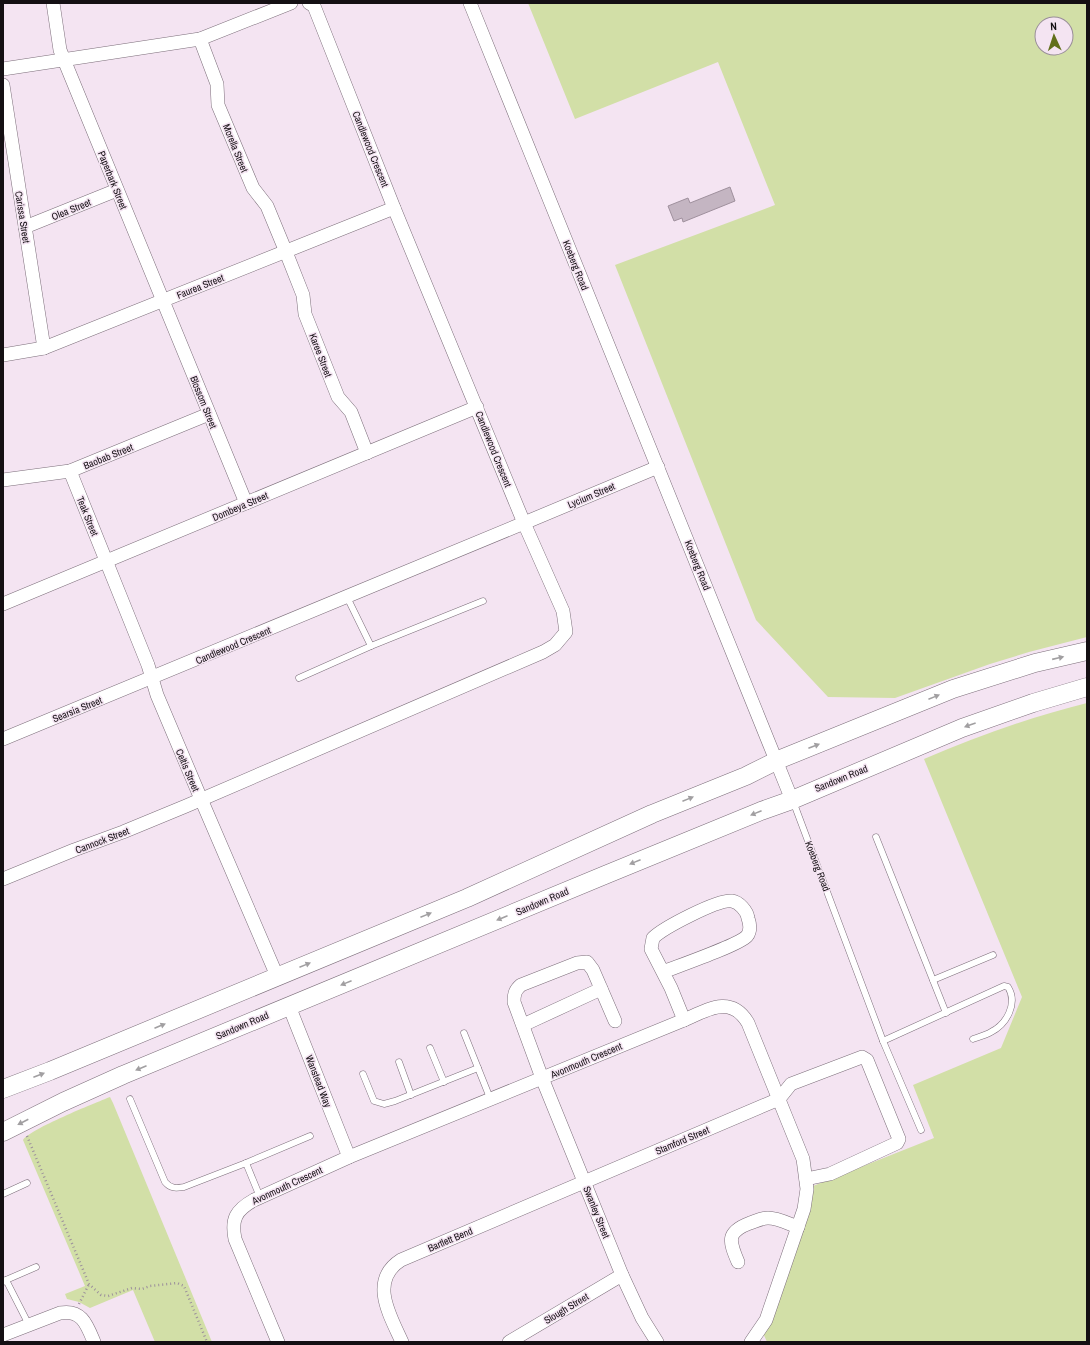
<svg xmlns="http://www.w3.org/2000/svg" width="1090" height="1345" font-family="'Archivo Narrow',sans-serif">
<rect width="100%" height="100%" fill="#f4e4f2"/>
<g fill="#d2dfa7" fill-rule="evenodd">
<path d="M528,3H1087V637L1029,652L990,664L895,698L828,697L756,620L615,265L775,205L718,62L575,119ZM1042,24H1066V48H1042Z"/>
<path d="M1087,703V1342H767L763,1333L771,1321L777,1308L809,1213L813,1186L934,1138L913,1085L1001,1048L1022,997L924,759C977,736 1031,717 1087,703Z"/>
<path d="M110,1097L113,1103L212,1342H155L133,1290L90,1308L79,1302L67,1299L65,1294L85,1286L23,1140C30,1129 95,1103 110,1097Z"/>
</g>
<polygon fill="#c4b5c2" stroke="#9f909d" points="730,187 735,201 683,222 682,218 674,221 668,206 688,198 690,203"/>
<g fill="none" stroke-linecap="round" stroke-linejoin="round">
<g stroke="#7c6e7a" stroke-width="7">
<g id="lane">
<polyline points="347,597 371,646 483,601"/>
<polyline points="299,678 371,646"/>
<polyline points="793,801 883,1041 921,1130"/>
<polyline points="876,837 946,1013"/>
<polyline points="933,980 993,955"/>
<path d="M883,1041L1004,986L1008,987C1018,1003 1007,1024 991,1032C986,1035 979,1037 973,1039"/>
<polyline points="430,1048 444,1082"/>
<polyline points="399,1062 411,1095"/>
<polyline points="478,1068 490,1098"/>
<polyline points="363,1074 374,1101 384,1104 395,1101 478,1068 464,1033"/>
<path d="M130,1099L165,1182C171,1189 176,1188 184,1187L246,1163L260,1197"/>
<polyline points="246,1163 310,1136"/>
<polyline points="3,1194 27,1183"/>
<polyline points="6,1280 36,1267"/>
<polyline points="3,1282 6,1280 29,1325"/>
</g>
</g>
<g stroke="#7c6e7a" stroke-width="14">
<g id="street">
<polyline points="53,3 60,50 246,503"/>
<polyline points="470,3 792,800"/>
<polyline points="200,39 217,84 218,105 253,188 267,206 286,252 303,295 305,314 338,397 351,412 367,453"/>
<polyline points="3,69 200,39 291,3"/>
<polyline points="3,85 44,348"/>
<polyline points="25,227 117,190"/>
<polyline points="3,355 44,348 394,208"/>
<polyline points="70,471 148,665 157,695 201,799 277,976"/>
<polyline points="3,480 70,471 209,414"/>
<polyline points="3,604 477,407"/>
<polyline points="3,739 524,523 394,208 314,6 309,3"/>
<polyline points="3,879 74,850 123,832 186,806 543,652 555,645 566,632 563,611 524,523 658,467"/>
<path d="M663,972C678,966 739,945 747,936C751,931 750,924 748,918C747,911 739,902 732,901C718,899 663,928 653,938L651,949L671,988L684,1020"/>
<polyline points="289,1006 349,1157"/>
<path d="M615,1021L593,970L587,962L577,963L521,985C515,990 514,994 514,1002L542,1078L622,1275L642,1318L657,1342"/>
<polyline points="523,1025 601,989"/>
<path d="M738,1262C729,1241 726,1232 750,1223C756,1221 762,1218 768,1218C778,1218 789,1224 798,1227"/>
<path d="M3,1335L60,1313C82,1309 87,1325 94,1342"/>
<path d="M278,1342L235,1239C231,1219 236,1210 254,1200L349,1157L684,1020C707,1010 731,994 748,1023L803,1159L807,1189L804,1209L766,1320L751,1342"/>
<path d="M402,1342C391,1317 368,1281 401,1260L779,1099L791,1084L862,1057L867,1060L899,1139L897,1143L830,1174L806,1179"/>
<polyline points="509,1342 622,1275"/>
</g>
</g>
<g stroke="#7c6e7a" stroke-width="19">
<g id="secondary">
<polyline points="3,1089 50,1071 467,898 652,814 746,776 778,760 953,689 1035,663 1087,651"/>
<polyline points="3,1132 63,1102 123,1075 605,875 761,811 792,800 962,728 1033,703 1087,687"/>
</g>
</g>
<g stroke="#9c909b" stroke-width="2.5" stroke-dasharray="1 3" stroke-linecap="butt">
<polyline points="27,1136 89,1284 101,1295 108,1296 132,1288 142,1289 150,1286 177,1283 184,1286 207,1342"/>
<polyline points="79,1304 89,1284"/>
</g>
<use href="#lane" stroke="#fff" stroke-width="6"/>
<use href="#street" stroke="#fff" stroke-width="13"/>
<use href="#secondary" stroke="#fff" stroke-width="18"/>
</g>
<defs><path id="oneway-solid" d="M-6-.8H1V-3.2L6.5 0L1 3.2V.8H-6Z"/></defs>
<g fill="#a19fa1">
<use href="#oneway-solid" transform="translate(1058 658) rotate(-13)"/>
<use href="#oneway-solid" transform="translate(934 697) rotate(-22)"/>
<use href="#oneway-solid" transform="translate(970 725) rotate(160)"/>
<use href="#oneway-solid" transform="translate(814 746) rotate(-21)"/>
<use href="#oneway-solid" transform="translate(688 799) rotate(-22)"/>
<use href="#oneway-solid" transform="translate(756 813) rotate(158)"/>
<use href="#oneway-solid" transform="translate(635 862) rotate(158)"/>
<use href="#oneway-solid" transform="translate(426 915) rotate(-22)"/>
<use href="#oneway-solid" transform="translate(502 918) rotate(157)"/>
<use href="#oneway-solid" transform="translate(305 965) rotate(-22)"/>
<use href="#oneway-solid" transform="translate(346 983) rotate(158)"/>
<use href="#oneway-solid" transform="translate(160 1026) rotate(-23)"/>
<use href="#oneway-solid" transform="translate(141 1068) rotate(157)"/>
<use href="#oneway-solid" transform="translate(39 1075) rotate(-21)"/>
<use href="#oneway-solid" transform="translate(23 1122) rotate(153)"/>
</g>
<g text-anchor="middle" stroke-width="3" stroke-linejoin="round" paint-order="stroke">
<g font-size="10" fill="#140f13" stroke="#f4e4f2">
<text transform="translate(236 148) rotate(68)" y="4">Morella Street</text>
<text transform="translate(371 149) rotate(68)" y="4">Candlewood Crescent</text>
<text transform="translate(113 180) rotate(68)" y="4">Paperbark Street</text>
<text transform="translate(71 209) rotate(-22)" y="4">Olea Street</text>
<text transform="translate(23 217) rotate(81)" y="4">Carissa Street</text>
<text transform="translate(576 265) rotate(68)" y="4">Koeberg Road</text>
<text transform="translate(200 286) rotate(-22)" y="4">Faurea Street</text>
<text transform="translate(321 355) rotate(69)" y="4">Karee Street</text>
<text transform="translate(204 402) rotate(68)" y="4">Blossom Street</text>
<text transform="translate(494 449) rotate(68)" y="4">Candlewood Crescent</text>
<text transform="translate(108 456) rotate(-22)" y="4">Baobab Street</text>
<text transform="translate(591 495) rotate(-23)" y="4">Lycium Street</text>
<text transform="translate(240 506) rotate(-23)" y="4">Dombeya Street</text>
<text transform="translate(88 516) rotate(68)" y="4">Teak Street</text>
<text transform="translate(698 565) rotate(68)" y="4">Koeberg Road</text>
<text transform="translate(233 645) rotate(-23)" y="4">Candlewood Crescent</text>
<text transform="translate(77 709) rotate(-22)" y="4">Searsia Street</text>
<text transform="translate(188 770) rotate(67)" y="4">Celtis Street</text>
<text transform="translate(841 778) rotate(-22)" y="4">Sandown Road</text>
<text transform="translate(102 840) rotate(-21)" y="4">Cannock Street</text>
<text transform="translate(818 866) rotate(69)" y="4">Koeberg Road</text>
<text transform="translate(542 901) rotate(-23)" y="4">Sandown Road</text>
<text transform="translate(242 1025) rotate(-23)" y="4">Sandown Road</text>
<text transform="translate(586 1060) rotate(-23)" y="4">Avonmouth Crescent</text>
<text transform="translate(319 1081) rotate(69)" y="4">Wanstead Way</text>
<text transform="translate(682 1140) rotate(-23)" y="4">Stamford Street</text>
<text transform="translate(287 1185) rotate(-25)" y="4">Avonmouth Crescent</text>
<text transform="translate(597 1212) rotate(68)" y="4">Swanley Street</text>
<text transform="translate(450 1239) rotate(-23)" y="4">Bartlett Bend</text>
<text transform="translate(566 1308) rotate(-31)" y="4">Slough Street</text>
</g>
</g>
<rect width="1090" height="1345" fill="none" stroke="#140f13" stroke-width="8"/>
<g transform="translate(1054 36) rotate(357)"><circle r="19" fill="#f4e4f2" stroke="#9a8f99"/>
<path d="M0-3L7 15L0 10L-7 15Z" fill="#616f1a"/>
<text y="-6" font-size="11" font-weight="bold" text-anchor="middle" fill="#140f13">N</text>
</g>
</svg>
